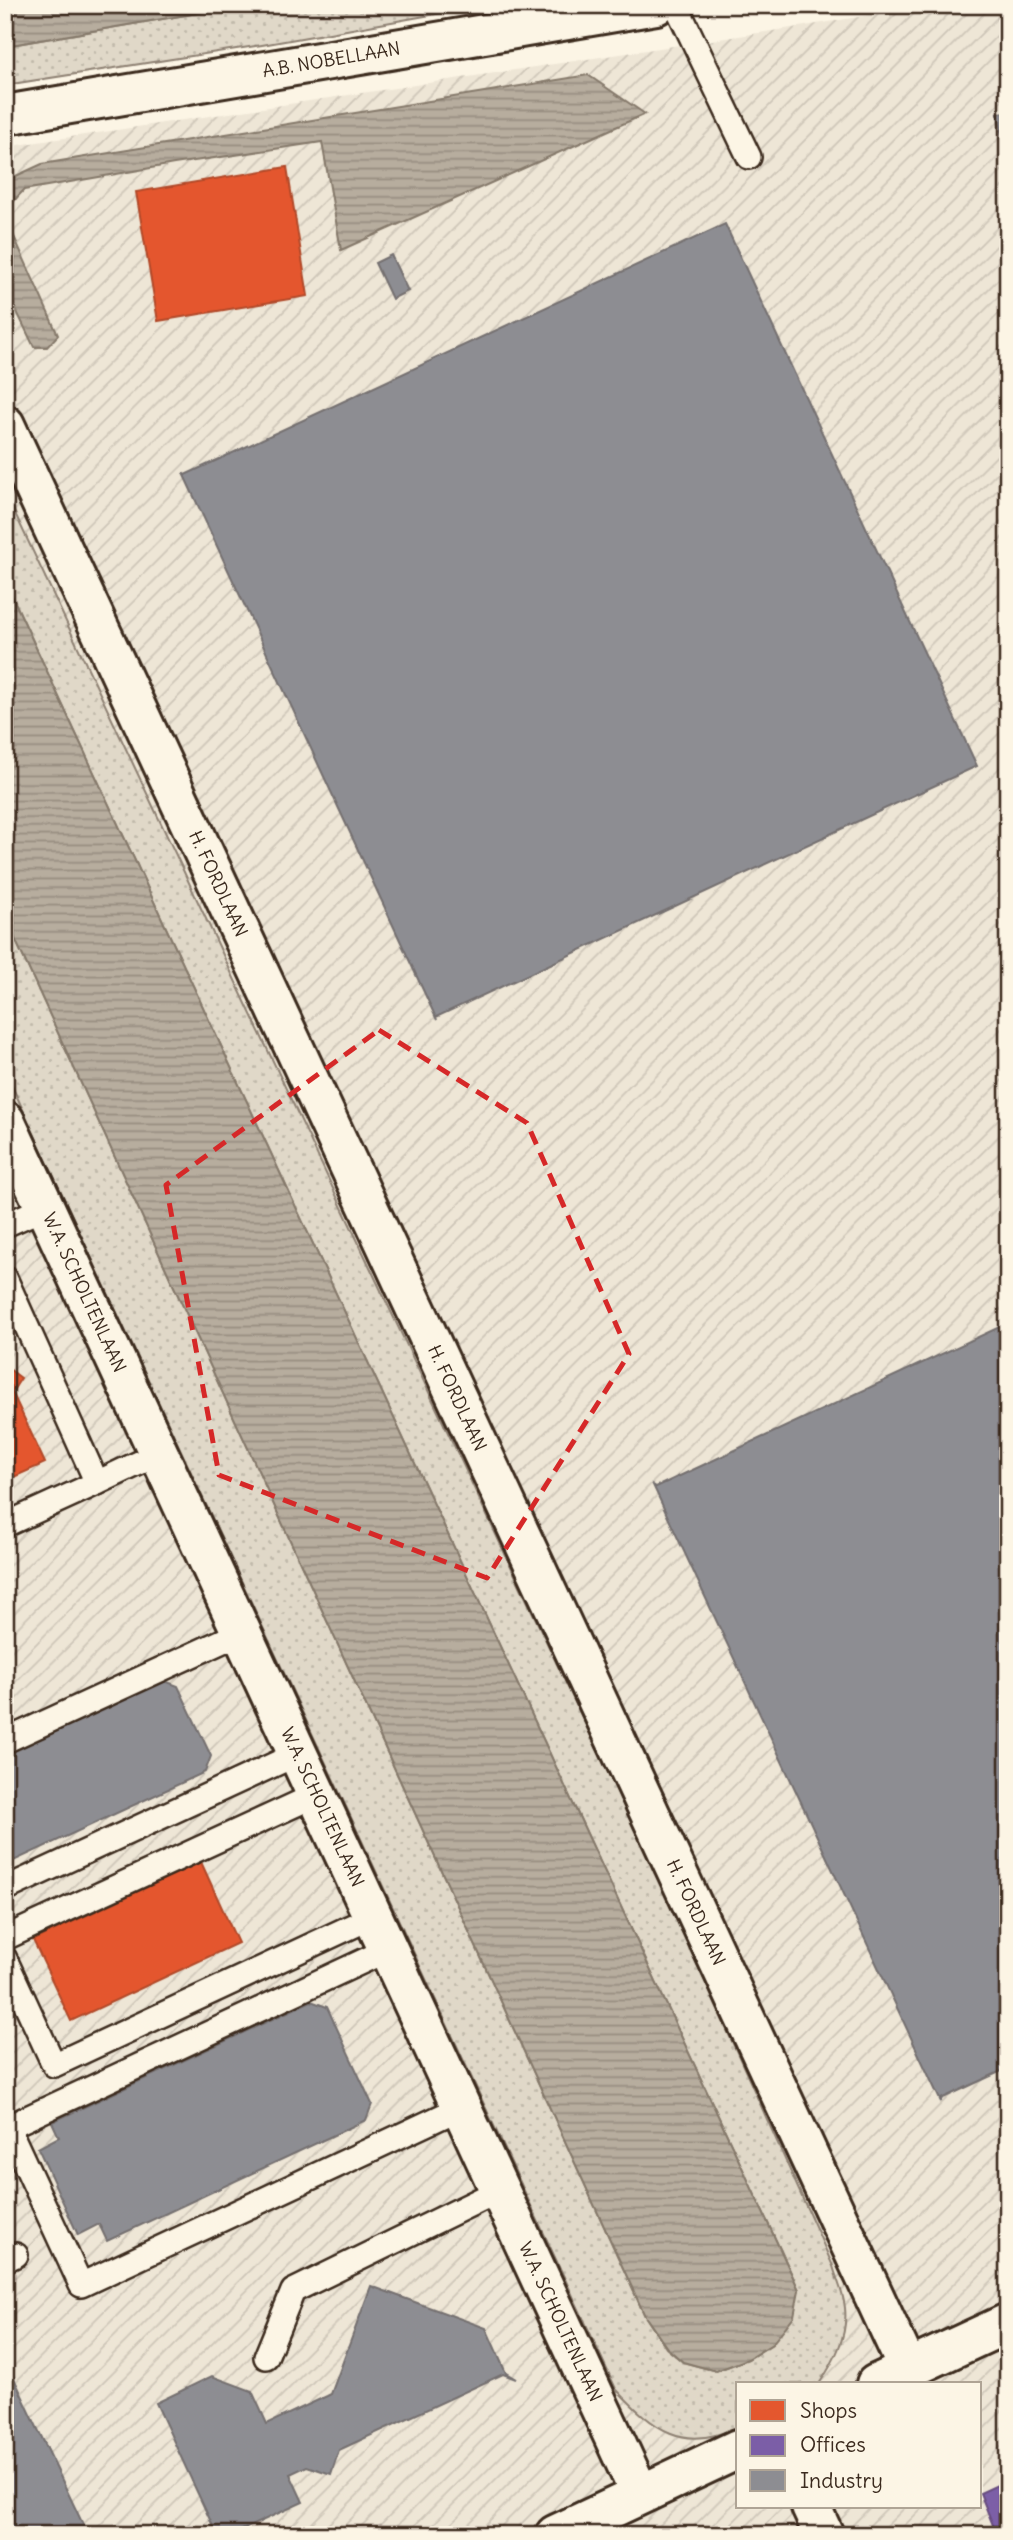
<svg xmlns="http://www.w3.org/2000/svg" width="1013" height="2540" font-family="Delius,sans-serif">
<defs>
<pattern id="industrial-furrows" width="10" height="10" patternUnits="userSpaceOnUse" patternTransform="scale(1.75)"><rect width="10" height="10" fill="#eee6d6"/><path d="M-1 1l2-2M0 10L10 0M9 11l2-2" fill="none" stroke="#cdc5b7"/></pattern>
<pattern id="grass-dots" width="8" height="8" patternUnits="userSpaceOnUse" patternTransform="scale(1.75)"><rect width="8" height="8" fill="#e0d8c8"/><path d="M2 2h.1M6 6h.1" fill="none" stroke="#c1baab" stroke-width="1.8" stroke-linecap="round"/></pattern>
<pattern id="water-rules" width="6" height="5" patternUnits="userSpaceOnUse" patternTransform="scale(1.75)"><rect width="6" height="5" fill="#b7ad9e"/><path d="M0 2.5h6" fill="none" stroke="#968d80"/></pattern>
</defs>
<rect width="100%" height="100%" fill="#fcf5e5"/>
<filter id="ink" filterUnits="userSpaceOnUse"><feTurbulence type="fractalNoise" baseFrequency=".0143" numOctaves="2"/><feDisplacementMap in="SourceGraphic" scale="14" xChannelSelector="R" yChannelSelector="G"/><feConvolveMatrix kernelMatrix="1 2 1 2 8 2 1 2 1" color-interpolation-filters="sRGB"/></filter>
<g filter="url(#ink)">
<path fill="url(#industrial-furrows)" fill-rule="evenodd" d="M929,5H1008V2535H5V147L805,26ZM738,2384H980V2507H738Z"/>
<g fill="url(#grass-dots)" stroke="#8e8173" stroke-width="2">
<polygon points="244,5 487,5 262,45 5,85 5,46"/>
<path d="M5,492L677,1919L833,2266C837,2280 844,2295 845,2308C848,2336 834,2362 819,2384H738V2427C682,2453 654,2429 616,2389L5,1071V917L645,2316L666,2348L683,2362L716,2371L748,2359L772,2344L799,2290L5,581Z"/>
</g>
<g fill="url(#water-rules)" stroke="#85796b" stroke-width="2">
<polygon points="5,5 244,5 5,46"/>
<path d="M588,75L645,114L341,250L322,142L174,164L24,190C8,206 6,210 12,232L58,335L47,347H34L5,287V181L42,164Z"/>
<polygon points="5,581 799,2290 794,2316 772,2344 748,2359 716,2371 683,2362 667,2348 645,2316 5,917"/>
</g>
<g fill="#e4572e" stroke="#b14a29" stroke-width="2">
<polygon points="287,167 308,296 158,321 136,192"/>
<polygon points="5,1366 21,1378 12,1392 45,1463 5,1481"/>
<polygon points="201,1862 238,1943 71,2021 33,1940"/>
</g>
<polygon fill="#7b5ea7" stroke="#684e7e" stroke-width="2" points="1008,2480 1008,2535 997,2535 980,2493"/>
<g fill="#8d8d92" stroke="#746f6f" stroke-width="2">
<polygon points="1008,112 1008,174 998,113"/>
<polygon points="725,224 977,766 436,1017 437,1020 183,473 185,475"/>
<polygon points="391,255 408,291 392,299 375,263"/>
<polygon points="1008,1323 1008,2068 941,2099 941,2102 653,1485 656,1487"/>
<polygon points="162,1680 178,1686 211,1756 205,1772 5,1865 5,1753"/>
<polygon points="311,2001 327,2007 372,2104 366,2120 107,2241 99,2224 78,2235 38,2148 59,2137 52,2122"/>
<polygon points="371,2286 486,2328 506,2373 516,2379 503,2374 339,2450 331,2474 307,2466 290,2474 303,2502 231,2535 217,2535 156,2403 212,2376 252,2391 267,2424 327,2396 331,2394"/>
<polygon points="5,2359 34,2421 88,2535 5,2535"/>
</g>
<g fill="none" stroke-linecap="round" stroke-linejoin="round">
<g stroke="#3b2a1e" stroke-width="28">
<g id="service">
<polyline points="676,5 749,157"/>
<polyline points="5,1225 46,1207"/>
<polyline points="5,1278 97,1483 158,1454"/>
<polyline points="5,1525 97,1483"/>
<polyline points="5,1741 240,1633"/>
<polyline points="5,1889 297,1754"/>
<polyline points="5,1938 316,1795"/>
<polyline points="387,1950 8,2127 81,2285 460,2108"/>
<polyline points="5,1959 54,2065 372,1917"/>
<polyline points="5,2260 16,2255"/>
<polyline points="266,2357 293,2291 498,2191"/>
</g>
</g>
<g stroke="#3b2a1e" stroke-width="44">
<g id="minor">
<path id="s1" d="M5,115L656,5"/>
<path id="s2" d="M5,425L908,2369"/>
<path id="s3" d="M5,1121L640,2494"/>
<polyline points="876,2384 1008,2323"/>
<polyline points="811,2507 824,2535"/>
<polyline points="555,2535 738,2449"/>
</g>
</g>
<use href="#service" stroke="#fcf5e5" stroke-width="23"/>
<use href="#minor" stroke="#fcf5e5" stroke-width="38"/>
</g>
</g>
<path fill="none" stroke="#d62828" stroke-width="5" stroke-dasharray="14 9" stroke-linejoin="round" d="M379,1030L527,1123L629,1354L487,1578L219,1475L166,1185Z"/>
<g text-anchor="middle" stroke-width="7" stroke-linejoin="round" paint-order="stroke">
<g font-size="18" fill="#3b2a1e" stroke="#fcf5e5">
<text dy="6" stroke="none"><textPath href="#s1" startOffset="331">A.B. NOBELLAAN</textPath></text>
<text dy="6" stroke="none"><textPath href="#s2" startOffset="506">H. FORDLAAN</textPath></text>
<text dy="6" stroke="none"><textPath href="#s3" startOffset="189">W.A. SCHOLTENLAAN</textPath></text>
<text dy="6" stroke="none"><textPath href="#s2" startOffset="1073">H. FORDLAAN</textPath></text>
<text dy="6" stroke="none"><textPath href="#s3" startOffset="756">W.A. SCHOLTENLAAN</textPath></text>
<text dy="6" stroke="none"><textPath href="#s2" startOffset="1640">H. FORDLAAN</textPath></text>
<text dy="6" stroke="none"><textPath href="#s3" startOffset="1323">W.A. SCHOLTENLAAN</textPath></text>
</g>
</g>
<rect width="1013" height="2540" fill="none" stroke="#fcf5e5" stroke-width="28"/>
<rect x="14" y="14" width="985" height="2512" fill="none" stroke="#3b2a1e" stroke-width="2.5" filter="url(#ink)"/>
<rect x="736" y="2382" width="245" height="126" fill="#fcf5e5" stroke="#afa495" stroke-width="2"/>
<rect x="750" y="2400" width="35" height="21" fill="#e4572e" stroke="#afa495" stroke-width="2"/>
<text x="800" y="2418" font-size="21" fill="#3b2a1e">Shops</text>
<rect x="750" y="2435" width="35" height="21" fill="#7b5ea7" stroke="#afa495" stroke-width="2"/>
<text x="800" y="2452" font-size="21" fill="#3b2a1e">Offices</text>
<rect x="750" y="2470" width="35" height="21" fill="#8d8d92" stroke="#afa495" stroke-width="2"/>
<text x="800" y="2488" font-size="21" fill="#3b2a1e">Industry</text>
</svg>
